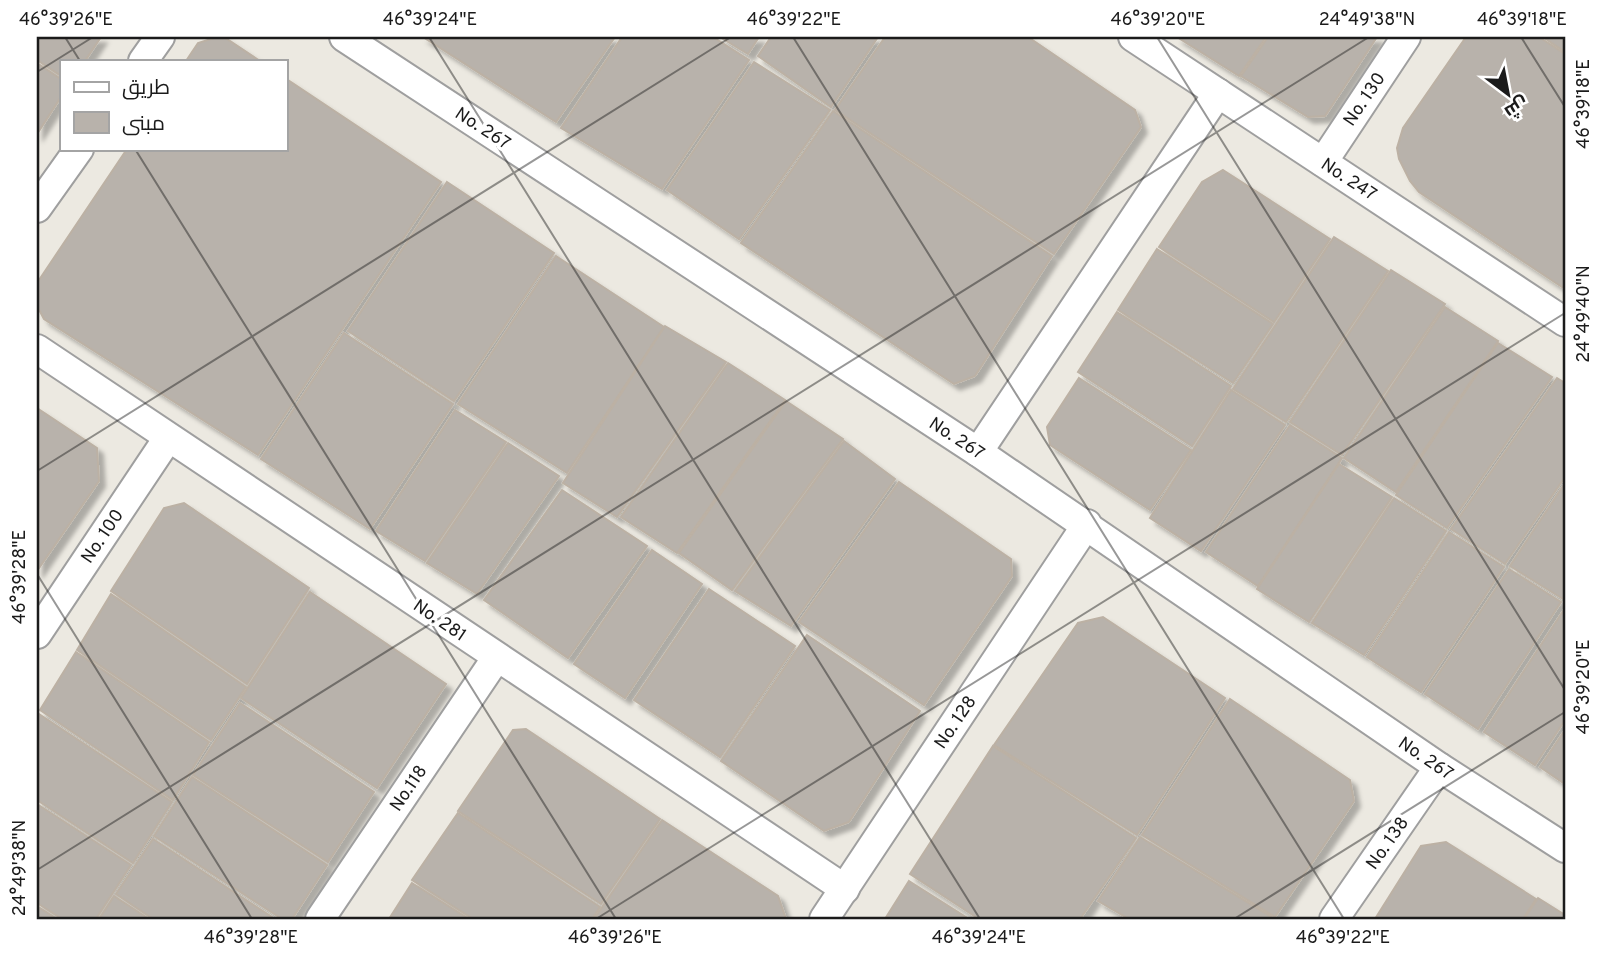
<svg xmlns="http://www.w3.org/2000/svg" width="1602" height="956" font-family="Overpass,Cairo,sans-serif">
<defs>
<filter id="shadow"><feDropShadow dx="6" dy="6" stdDeviation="2" flood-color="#0004"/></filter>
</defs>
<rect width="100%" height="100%" fill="#ece9e1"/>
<g fill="#b8b2ab" stroke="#bcb1a4" stroke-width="2" filter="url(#shadow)">
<polygon points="37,37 101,37 85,61 61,61 61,76 37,60"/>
<polygon points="217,37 224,37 260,61 186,61 198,43"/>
<polygon points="423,37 615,37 556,122"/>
<polygon points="622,37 713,37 749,60 662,189 561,128"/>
<polygon points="720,37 759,37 748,54"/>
<polygon points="771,37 878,37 831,107 758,56"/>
<polygon points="885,37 1028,37 1135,110 1141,127 1054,254 835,110"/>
<polygon points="1177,37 1266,37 1239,76"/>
<polygon points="1268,37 1377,37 1325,116 1308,117 1241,76"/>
<polygon points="1466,37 1539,37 1565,54 1565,289 1419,192 1410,181 1399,159 1397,148 1403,128"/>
<polygon points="1543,37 1565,37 1565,52"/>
<polygon points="754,62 830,110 739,239 667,190"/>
<polygon points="37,63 61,79 61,97 37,134"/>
<polygon points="285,78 441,182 258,455 44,319 37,306 37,283 127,149 285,149"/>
<polygon points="833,111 1052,256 975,376 954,384 741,243"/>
<polygon points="1223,170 1330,239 1274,322 1159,247 1202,182"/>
<polygon points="447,182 554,253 454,401 348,331"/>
<polygon points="1334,237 1388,271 1286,422 1233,389"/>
<polygon points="1157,249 1273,324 1233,383 1118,310"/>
<polygon points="556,256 664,327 567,473 458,404"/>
<polygon points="1391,270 1445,304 1342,455 1290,422"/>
<polygon points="1445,307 1498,341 1396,492 1344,458"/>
<polygon points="1117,312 1231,386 1192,446 1078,372"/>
<polygon points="665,326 726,362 617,517 563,483"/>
<polygon points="344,333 453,404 370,529 261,459"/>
<polygon points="1498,343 1552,377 1447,528 1396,495"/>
<polygon points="728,363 785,400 677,553 621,517"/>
<polygon points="1079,378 1191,450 1150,510 1050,445 1047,427"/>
<polygon points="1557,378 1565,383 1565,477 1505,564 1451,529"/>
<polygon points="1231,390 1285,425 1201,551 1150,518"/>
<polygon points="786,401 843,439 732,590 679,553"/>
<polygon points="37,408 97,448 99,481 37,571"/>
<polygon points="455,410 506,442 425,561 376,531"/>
<polygon points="1290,425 1342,458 1258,586 1206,552"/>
<polygon points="844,441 895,479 791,626 735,591"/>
<polygon points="508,443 559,476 477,594 427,563"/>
<polygon points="1339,464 1392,497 1309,622 1257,589"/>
<polygon points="899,482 1011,559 1012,576 924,705 799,622"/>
<polygon points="1565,483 1565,596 1563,599 1510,566"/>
<polygon points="562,490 647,546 568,658 484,600"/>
<polygon points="1394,498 1446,531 1364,655 1312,623"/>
<polygon points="184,503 309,588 247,684 111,591 164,508"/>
<polygon points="1449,532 1504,567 1421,692 1367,657"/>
<polygon points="652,550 702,584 625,698 574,664"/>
<polygon points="1509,569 1561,602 1478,729 1425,694"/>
<polygon points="709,589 795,646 720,757 634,700"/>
<polygon points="310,592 446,684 377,788 241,698"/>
<polygon points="111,594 246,687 211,740 77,650"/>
<polygon points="1565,608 1565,720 1535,765 1484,732"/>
<polygon points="1103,617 1225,698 1137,835 994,745 1078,623"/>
<polygon points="807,635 920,711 849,822 824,831 721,761"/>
<polygon points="76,652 209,742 173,800 40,710"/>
<polygon points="1230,699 1350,780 1354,801 1275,917 1142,835"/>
<polygon points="240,703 374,792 328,862 193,775"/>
<polygon points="39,714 172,802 133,863 37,800 37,718"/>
<polygon points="526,729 660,819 601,904 458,811 513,730"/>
<polygon points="1565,730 1565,784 1540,767"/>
<polygon points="993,746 1136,838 1080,919 979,919 910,874"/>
<polygon points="192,777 327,865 292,919 282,919 154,836"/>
<polygon points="37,804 131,865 96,919 62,919 37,903"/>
<polygon points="458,813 600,907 592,919 473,919 412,880"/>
<polygon points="662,820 778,896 786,919 594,919"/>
<polygon points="1140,837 1275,919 1129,919 1098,901"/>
<polygon points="153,839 275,919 153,919 116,894"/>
<polygon points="1446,842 1536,899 1523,919 1375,919 1421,846"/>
<polygon points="909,881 969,919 885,919"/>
<polygon points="412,883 469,919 389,919"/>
<polygon points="114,896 149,919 99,919"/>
<polygon points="1538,898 1565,915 1565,919 1524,919"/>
<polygon points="37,906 57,919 37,919"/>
</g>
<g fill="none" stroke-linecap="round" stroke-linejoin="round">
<g stroke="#9f9f9f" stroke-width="32">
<g id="minor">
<polyline points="344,37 978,452 1439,767 1565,848"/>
<polyline points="1133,37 1565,322"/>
<polyline points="143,61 160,37"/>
<polyline points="1323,162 1406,37"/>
<polyline points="37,208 79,149"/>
<polyline points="37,349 845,889"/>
<polyline points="978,452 1218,93"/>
<polyline points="37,634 168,438"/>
<polyline points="320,919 497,657"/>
<polyline points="824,919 1087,524"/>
<polyline points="1334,919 1439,767"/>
</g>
</g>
<use href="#minor" stroke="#fff" stroke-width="28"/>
</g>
<path fill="none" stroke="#1b1b1b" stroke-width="2" stroke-opacity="0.45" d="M65,37L80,61M429,37L980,919M793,37L1344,919M1157,37L1565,690M1521,37L1565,107M37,72L93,37M135,149L616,919M37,471L731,37M37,574L252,919M37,870L1369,37M596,919L1565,313M1234,919L1565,712"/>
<g text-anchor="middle" stroke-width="7" stroke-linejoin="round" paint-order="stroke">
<g font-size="18" fill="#1b1b1b" stroke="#fff">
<text transform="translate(1364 99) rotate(-56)" y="6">No. 130</text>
<text transform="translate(483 128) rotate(33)" y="6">No. 267</text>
<text transform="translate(1349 179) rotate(33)" y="6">No. 247</text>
<text transform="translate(957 438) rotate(33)" y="6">No. 267</text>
<text transform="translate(102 536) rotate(-56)" y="6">No. 100</text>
<text transform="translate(440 620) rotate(34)" y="6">No. 281</text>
<text transform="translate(955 722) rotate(-56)" y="6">No. 128</text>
<text transform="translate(1426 758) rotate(34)" y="6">No. 267</text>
<text transform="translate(408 788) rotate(-56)" y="6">No.118</text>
<text transform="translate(1387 843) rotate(-55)" y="6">No. 138</text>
</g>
</g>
<rect width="1602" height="956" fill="none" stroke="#ffffff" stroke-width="77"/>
<rect x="60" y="60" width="228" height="91" fill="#ffffff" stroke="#a4a4a4" stroke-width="2"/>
<rect x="74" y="82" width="35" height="10" fill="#ffffff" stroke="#a4a4a4" stroke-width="2"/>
<text x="122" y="94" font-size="21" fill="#1b1b1b">طريق</text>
<rect x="74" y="112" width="35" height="21" fill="#b8b2ab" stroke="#a4a4a4" stroke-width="2"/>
<text x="122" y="130" font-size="21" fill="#1b1b1b">مبنى</text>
<g transform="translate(1508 94) rotate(148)" stroke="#ffffff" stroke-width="5" paint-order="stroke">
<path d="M0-5L12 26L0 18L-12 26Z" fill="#1b1b1b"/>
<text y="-10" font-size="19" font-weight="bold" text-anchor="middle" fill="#1b1b1b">ش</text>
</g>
<rect x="38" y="38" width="1526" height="880" fill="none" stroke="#1b1b1b" stroke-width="2.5"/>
<g font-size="18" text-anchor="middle" fill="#1b1b1b">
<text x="66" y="25">46°39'26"E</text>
<text x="430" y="25">46°39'24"E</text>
<text x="794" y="25">46°39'22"E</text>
<text x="1158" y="25">46°39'20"E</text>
<text x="1367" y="25">24°49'38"N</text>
<text x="1522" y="25">46°39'18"E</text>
<text transform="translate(1583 104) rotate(-90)" y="6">46°39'18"E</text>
<text transform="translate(1583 314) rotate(-90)" y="6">24°49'40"N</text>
<text transform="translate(19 577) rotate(-90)" y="6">46°39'28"E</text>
<text transform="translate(1583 687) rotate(-90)" y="6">46°39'20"E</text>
<text transform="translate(19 868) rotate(-90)" y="6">24°49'38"N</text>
<text x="251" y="943">46°39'28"E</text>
<text x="615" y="943">46°39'26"E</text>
<text x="979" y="943">46°39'24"E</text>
<text x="1343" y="943">46°39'22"E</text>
</g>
</svg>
